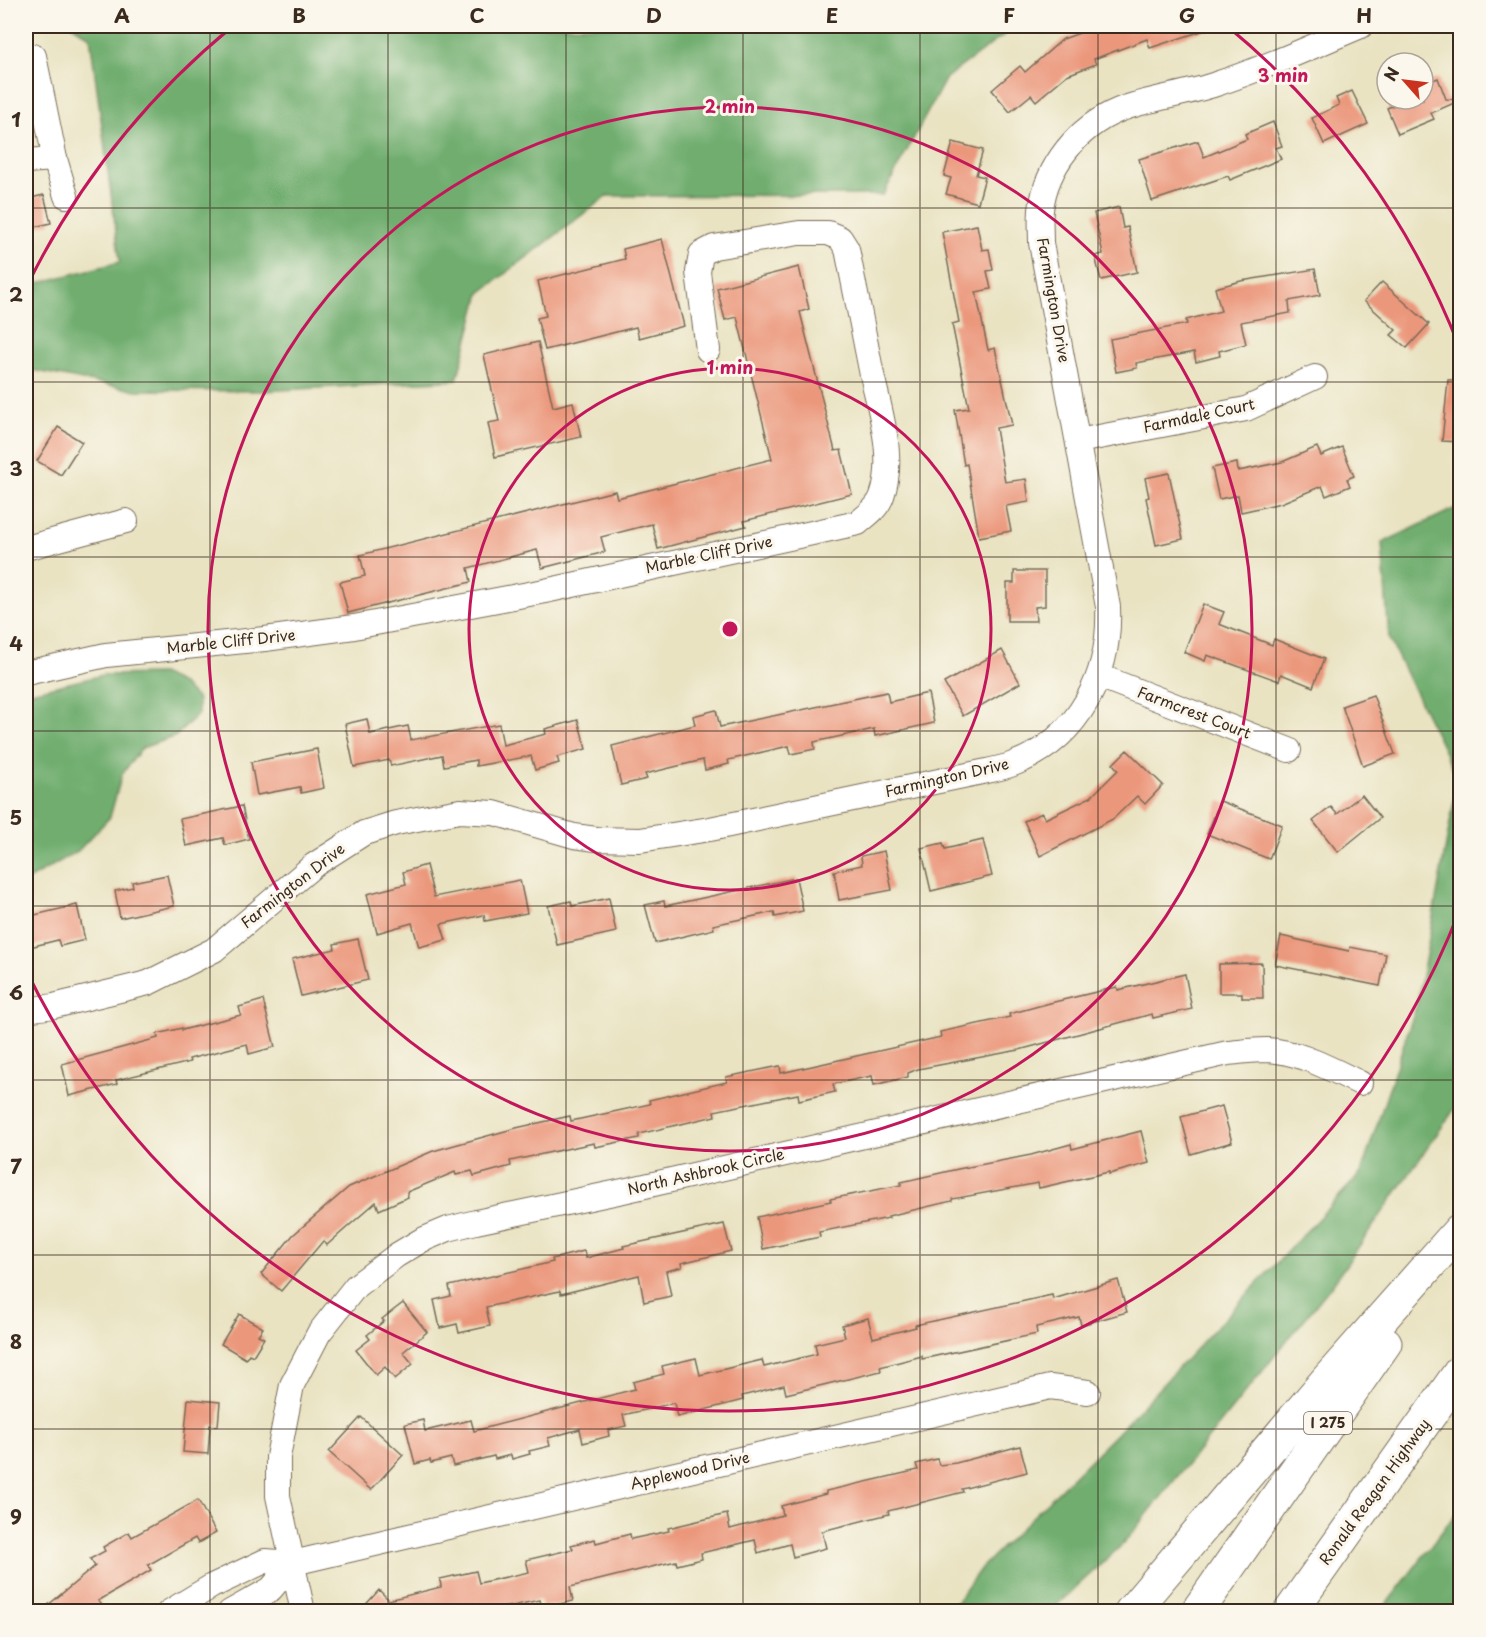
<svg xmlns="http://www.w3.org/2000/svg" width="1486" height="1637" font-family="'Playpen Sans',sans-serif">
<rect width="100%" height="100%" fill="#fbf7ec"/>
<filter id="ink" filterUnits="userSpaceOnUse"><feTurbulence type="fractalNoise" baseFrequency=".0167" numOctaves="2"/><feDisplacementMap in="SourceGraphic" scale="12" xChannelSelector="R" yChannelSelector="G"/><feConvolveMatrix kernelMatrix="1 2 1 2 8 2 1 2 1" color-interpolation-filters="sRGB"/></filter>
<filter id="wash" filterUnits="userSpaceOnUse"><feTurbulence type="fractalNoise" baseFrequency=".008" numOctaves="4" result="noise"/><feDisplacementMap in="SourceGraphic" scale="24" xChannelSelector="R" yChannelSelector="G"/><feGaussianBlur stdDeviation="1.35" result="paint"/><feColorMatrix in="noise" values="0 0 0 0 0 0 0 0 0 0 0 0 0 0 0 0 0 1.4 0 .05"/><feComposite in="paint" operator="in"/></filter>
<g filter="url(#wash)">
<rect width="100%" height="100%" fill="#e9e3c2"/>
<g fill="#6fad6e" stroke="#556c46" stroke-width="1.5">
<polygon points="73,26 1016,26 946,78 883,195 607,196 480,293 457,380 264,391 134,390 26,369 26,286 120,262 90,37"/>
<polygon points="1460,506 1460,1101 1332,1285 1123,1544 1050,1611 950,1611 981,1568 1116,1434 1361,1173 1417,1004 1458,779 1389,639 1382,543"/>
<polygon points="161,674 182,684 198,700 198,714 176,736 142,748 122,774 110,817 78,851 26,881 26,693 103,675"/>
<polygon points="1460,1508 1460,1611 1381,1611"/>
</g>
<g id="blocks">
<g fill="#eb977c">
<polygon points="1099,26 1207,26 1208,29 1150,48 1147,39 1094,59 1096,64 1067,75 1036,101 1031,95 1010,112 992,90 1020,66 1025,72 1063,39"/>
<polygon points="1438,78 1446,99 1461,100 1431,113 1434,119 1398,134 1387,108 1409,99 1423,99 1423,84"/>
<polygon points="1352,91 1368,124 1324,144 1312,118 1339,105 1336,98"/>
<polygon points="1273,122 1282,146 1276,148 1281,159 1230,180 1228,176 1152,201 1139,159 1198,141 1204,157 1247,139 1245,134"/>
<polygon points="953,142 983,150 976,175 985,177 978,203 946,194 951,178 944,176"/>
<polygon points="44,195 51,223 26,229 26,199"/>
<polygon points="1119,207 1123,228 1128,227 1137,272 1101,280 1095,256 1103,254 1094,213"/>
<polygon points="977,225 982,250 989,249 993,270 987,271 991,289 976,292 988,350 995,348 1012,425 996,428 1005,482 1026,479 1029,502 1006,506 1011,531 979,537 967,464 964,465 955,410 969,408 952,324 959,322 942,232"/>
<polygon points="662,239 684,326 639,338 636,327 545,350 537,318 546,316 538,281 625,259 623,249"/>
<polygon points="799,267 809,309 800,312 835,451 841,450 852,494 744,521 746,526 658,549 652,524 601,537 605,552 542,568 537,550 468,568 471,582 348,613 340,582 365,576 360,555 615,491 617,498 772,459 737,317 725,320 717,288"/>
<polygon points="1315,269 1320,295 1289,301 1290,313 1241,322 1246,344 1219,351 1220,356 1196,362 1194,352 1136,363 1137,368 1116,372 1110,339 1187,324 1186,320 1221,311 1215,288 1241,281"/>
<polygon points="1382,282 1429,324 1407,348 1391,335 1396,330 1364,301"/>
<polygon points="538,342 553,407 573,402 581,437 495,457 488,423 499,421 484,355"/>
<polygon points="1448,380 1461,380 1461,442 1442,441"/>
<polygon points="58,427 82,442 61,475 37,461"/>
<polygon points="1317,447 1321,456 1342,447 1354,476 1347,479 1350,486 1326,496 1322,486 1281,503 1241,512 1238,495 1219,499 1212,468 1237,463 1238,471 1282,462"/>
<polygon points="1169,473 1183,539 1156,545 1146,498 1149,497 1145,478"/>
<polygon points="1014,571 1045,571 1045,606 1035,607 1036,621 1007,621 1007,583 1014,583"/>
<polygon points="1203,604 1224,612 1219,624 1272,645 1274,639 1324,659 1313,687 1281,674 1279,681 1207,655 1205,661 1184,652"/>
<polygon points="1002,650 1020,683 963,716 944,683"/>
<polygon points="887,692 889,702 928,693 934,723 875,736 874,729 814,742 815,749 791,754 789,746 728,760 729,764 705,770 703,760 645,774 647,779 621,785 612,746 695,725 693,716 716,710 720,727"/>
<polygon points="1373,695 1395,754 1363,766 1342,706"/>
<polygon points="367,719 370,734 408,726 411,740 499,724 503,745 546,734 545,729 578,720 586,749 557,757 559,763 535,770 531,756 476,766 476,760 444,766 442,755 391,766 389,760 354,767 345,724"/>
<polygon points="317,749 324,788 301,793 300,787 257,795 251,762"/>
<polygon points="1127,750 1163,785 1145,804 1137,796 1113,819 1040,856 1024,821 1042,813 1045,819 1091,797 1118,770 1113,764"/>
<polygon points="1362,795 1380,818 1338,852 1313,821 1331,807 1337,814"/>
<polygon points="1220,801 1282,825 1269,859 1207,834"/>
<polygon points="242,806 249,839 225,845 223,838 186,846 180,819"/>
<polygon points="983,840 992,876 931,891 921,848 943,843 945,849"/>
<polygon points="884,851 892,890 839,900 834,871 862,865 861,856"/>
<polygon points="426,865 434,897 520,880 527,913 485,921 484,915 441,924 446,940 419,947 412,923 377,933 367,894 406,884 403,872"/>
<polygon points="167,875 174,906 120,918 115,891 133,887 132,882"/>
<polygon points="796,878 803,911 775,917 774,912 713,925 714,929 655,943 645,905 664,901 665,906"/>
<polygon points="609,898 616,932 557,945 548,906 571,901 572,906"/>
<polygon points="77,905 85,940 60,946 58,940 26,948 26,917"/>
<polygon points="1281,936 1349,951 1350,947 1386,954 1380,986 1275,965"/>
<polygon points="358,939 368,980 301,996 292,959 335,949 334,944"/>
<polygon points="1262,963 1263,998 1242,998 1242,993 1219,993 1219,964"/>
<polygon points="1185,974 1192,1009 1153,1018 1152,1014 1019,1050 918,1069 908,1073 908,1077 874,1085 872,1076 833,1084 835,1092 799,1100 798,1094 714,1111 715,1116 639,1134 639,1138 595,1147 594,1143 510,1161 511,1166 474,1176 472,1171 456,1175 455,1172 407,1192 408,1197 379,1210 376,1202 327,1245 323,1241 281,1291 261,1274 293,1235 349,1187 433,1151 516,1128 570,1116 571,1121 650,1104 649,1100 727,1082 726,1077 780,1066 781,1073 941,1037 940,1032 1010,1017 1009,1014 1050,1003 1117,987 1118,990"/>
<polygon points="263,1000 275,1047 249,1054 247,1044 189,1059 190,1062 116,1080 117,1084 69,1096 62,1064 158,1038 157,1034 182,1028 182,1030 241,1015 239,1007"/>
<polygon points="1222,1106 1232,1142 1191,1154 1181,1117"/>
<polygon points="1141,1131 1149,1163 1109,1174 1109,1172 1039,1188 1038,1183 952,1199 952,1201 888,1216 889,1218 819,1232 820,1237 763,1249 757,1217 831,1201 830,1199 901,1185 901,1182 958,1169 1031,1155 1071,1144 1072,1149"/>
<polygon points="724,1224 731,1251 681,1263 682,1267 666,1271 671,1296 644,1302 639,1275 561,1294 560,1291 486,1307 490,1326 459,1333 457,1324 440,1328 434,1300 451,1296 449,1286 553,1262 552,1259 584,1251 586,1258 624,1248 623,1246"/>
<polygon points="1118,1280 1127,1312 1081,1325 1079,1317 1036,1327 1037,1334 922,1359 922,1356 880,1367 881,1371 786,1394 784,1385 742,1396 743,1400 677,1417 674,1403 623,1415 626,1426 608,1430 609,1436 583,1443 580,1429 548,1438 550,1446 529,1451 530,1454 512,1459 511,1455 495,1459 494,1456 453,1466 451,1458 431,1463 430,1460 415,1464 405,1424 423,1420 425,1431 471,1420 474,1431 635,1389 633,1382 664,1374 662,1366 696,1358 700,1375 762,1360 764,1367 817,1354 815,1344 845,1337 842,1325 868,1318 873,1338 916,1327 915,1325 1052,1295 1053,1299"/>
<polygon points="403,1303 427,1332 403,1352 413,1364 395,1379 385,1367 376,1375 356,1350 370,1339 367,1335 384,1321 382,1319"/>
<polygon points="239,1314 263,1328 258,1335 264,1338 253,1356 249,1354 246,1359 221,1344"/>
<polygon points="188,1399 220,1402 218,1426 210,1425 208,1454 183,1452"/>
<polygon points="361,1417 403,1455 371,1490 329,1452"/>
<polygon points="1020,1446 1027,1472 962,1489 963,1492 888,1511 889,1514 822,1531 826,1548 793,1557 790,1544 758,1553 755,1540 701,1553 702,1559 677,1565 676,1561 570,1587 573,1601 542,1608 540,1600 488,1611 360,1611 379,1590 389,1600 441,1587 440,1579 476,1571 479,1583 529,1572 526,1560 573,1549 571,1545 595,1539 596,1543 630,1534 631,1539 669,1531 668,1528 727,1514 730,1529 783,1515 781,1506 826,1494 826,1491 918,1470 916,1464 937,1459 939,1465 956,1463"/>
<polygon points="198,1500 216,1533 198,1543 195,1538 148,1565 151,1570 98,1601 101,1604 92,1611 41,1611 95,1566 90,1559 105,1551 103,1547 129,1532 132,1537"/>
</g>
</g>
</g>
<g filter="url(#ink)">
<use href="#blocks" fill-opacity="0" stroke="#786b57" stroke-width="1.5"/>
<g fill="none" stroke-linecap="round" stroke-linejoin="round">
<g stroke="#786b57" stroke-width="26">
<g id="minor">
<polyline points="34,56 55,159 66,196"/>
<polyline points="26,161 55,159"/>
<polyline points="1078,441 1246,409 1315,377"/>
<polyline points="26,548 126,521"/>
<path d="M26,673L106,655L265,639L354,627L545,591L858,523C867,515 878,508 882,496C896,457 879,409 871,370C863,329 855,289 847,249L840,238L828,233H799L714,247L701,254L698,272L708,350"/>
<polyline points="1099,676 1289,750"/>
<path d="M26,1010L54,1006L148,983L214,950L314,865L364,833L396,823L460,811L494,813L574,836L596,839L640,840L710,829L982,772C992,770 1003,768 1013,764C1079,739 1111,675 1108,607L1041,243C1041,232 1040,221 1041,210C1046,166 1078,127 1119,110C1149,98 1185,95 1216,84C1266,68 1313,46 1361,26"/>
<polyline points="169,1612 212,1586 265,1561 293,1563 1050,1387 1088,1392"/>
<polyline points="230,1612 271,1589 293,1563"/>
<path d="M303,1612L278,1496V1457L292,1385L319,1333L356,1286L397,1255L422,1240L448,1229L476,1222L623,1191L1228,1053C1240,1052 1253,1050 1266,1050C1299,1051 1330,1069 1360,1083"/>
</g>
</g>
<g stroke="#786b57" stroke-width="35">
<g id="highway">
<polyline points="1131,1612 1328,1379 1460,1230"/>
<polyline points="1197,1612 1385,1343"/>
<polyline points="1290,1612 1460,1372"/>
</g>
</g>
<use href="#minor" stroke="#fff" stroke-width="24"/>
<use href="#highway" stroke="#fff" stroke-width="33"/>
</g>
</g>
<path fill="none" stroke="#3b2a1e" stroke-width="1.5" stroke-opacity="0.55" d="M210,26V1612M388,26V1612M566,26V1612M743,26V1612M920,26V1612M1098,26V1612M1276,26V1612M26,208H1460M26,382H1460M26,557H1460M26,731H1460M26,906H1460M26,1080H1460M26,1255H1460M26,1429H1460"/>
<g fill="none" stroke="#c2185b" stroke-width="3">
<circle cx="730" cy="629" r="261"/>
<circle cx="730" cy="629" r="522"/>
<path d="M1460 909A782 782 0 0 1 27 972M27 286A782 782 0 0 1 233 26M1227 26A782 782 0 0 1 1460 349"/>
</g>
<g text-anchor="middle" stroke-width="6" stroke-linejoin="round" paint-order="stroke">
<rect fill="#fbf7ec" stroke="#75685c" stroke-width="1.5" x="1304" y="1412" width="48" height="22" rx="4.5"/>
<g font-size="14" font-weight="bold" fill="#3b2a1e">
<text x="1328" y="1428">I 275</text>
</g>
<g font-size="15" fill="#3b2a1e" stroke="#fbf7ec">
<text transform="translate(1053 300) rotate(80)" y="5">Farmington Drive</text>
<text transform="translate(1199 416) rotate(-12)" y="5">Farmdale Court</text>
<text transform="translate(709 555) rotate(-12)" y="5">Marble Cliff Drive</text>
<text transform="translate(231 642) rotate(-6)" y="5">Marble Cliff Drive</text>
<text transform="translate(1194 713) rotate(21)" y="5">Farmcrest Court</text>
<text transform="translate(947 778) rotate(-13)" y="5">Farmington Drive</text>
<text transform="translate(293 886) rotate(-38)" y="5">Farmington Drive</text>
<text transform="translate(706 1172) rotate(-13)" y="5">North Ashbrook Circle</text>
<text transform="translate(690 1471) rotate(-13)" y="5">Applewood Drive</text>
<text transform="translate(1375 1492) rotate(-54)" y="5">Ronald Reagan Highway</text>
</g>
</g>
<circle cx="730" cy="629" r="9" fill="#c2185b" stroke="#fbf7ec" stroke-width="3"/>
<g font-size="18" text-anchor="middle" font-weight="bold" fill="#c2185b" stroke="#fbf7ec" stroke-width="6" stroke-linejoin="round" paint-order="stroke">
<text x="1283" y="82">3 min</text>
<text x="730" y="113">2 min</text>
<text x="730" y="374">1 min</text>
</g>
<rect width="1486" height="1637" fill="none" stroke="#fbf7ec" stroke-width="66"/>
<g transform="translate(1405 81) rotate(298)"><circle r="28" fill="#fbf7ec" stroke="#aea59a" stroke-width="1.5"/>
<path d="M0-4.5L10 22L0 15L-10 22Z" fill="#c8321e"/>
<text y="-9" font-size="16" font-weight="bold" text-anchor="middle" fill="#3b2a1e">N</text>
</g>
<rect x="33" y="33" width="1420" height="1571" fill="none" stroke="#3b2a1e" stroke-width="2"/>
<g font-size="20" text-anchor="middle" font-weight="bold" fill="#3b2a1e">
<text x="122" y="23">A</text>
<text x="299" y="23">B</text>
<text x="477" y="23">C</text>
<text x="654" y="23">D</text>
<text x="832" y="23">E</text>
<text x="1009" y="23">F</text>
<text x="1187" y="23">G</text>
<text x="1364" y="23">H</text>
<text x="16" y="127">1</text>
<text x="16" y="302">2</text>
<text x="16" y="476">3</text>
<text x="16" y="651">4</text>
<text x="16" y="825">5</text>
<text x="16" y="1000">6</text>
<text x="16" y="1174">7</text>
<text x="16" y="1349">8</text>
<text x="16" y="1524">9</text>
</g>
</svg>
